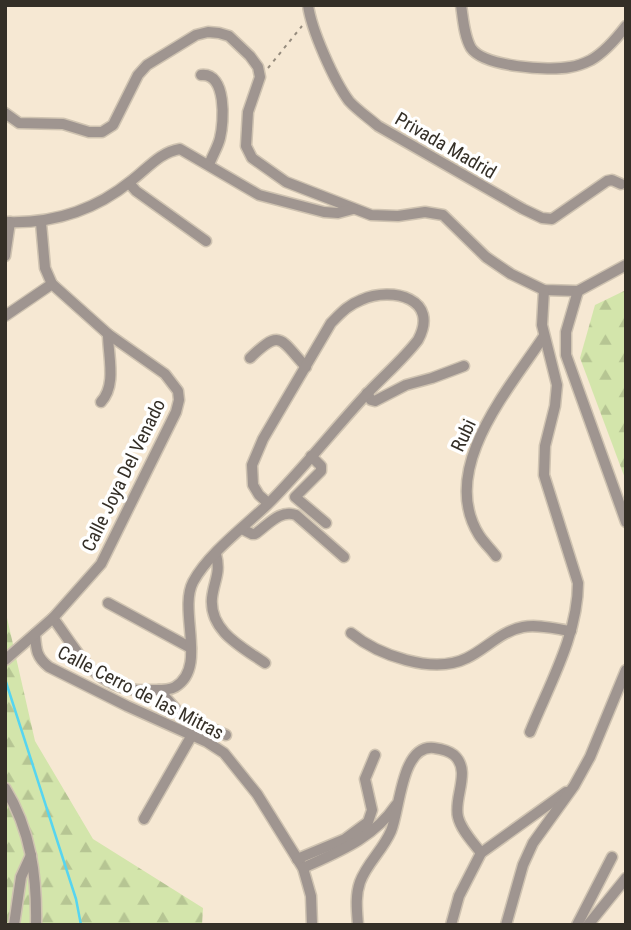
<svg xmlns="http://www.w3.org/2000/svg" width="631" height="930" font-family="'Roboto Condensed',sans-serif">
<defs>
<pattern id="forest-firs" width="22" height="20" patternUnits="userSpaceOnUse" patternTransform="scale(1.75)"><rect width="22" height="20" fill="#d3e5ab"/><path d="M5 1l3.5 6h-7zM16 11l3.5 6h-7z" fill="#b6c593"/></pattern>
</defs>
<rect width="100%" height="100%" fill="#f6e8d3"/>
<g fill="url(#forest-firs)">
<polygon points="626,290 626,481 580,358 595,305"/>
<polygon points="5,609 35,741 93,839 203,908 202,925 5,925"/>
</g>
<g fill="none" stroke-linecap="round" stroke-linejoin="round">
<polyline stroke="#56d5f0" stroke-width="2.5" points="5,679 76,899 81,925"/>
<g stroke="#cfc3b1" stroke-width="13">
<g id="minor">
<path d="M308,5C311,29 334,81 349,101C357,110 369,118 378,126L523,209L542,218L552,219L607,181L612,180L621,184"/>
<path d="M461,5C463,18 464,36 471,48C484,67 549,71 570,67C577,66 585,63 591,60C605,52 616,39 626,26"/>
<path d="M201,75C227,72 224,122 220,138C218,147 212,156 209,165"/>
<polyline points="5,113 19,123 63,124 89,132 102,132 113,125 138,75 147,65 196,35 208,32 219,33 229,36 250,56 258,67 260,77 248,112 246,146 252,158 286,182 371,215 398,216 425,212 443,215 486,257 511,274 544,290 578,291 626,265"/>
<polyline points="129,183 136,191 206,241"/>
<path d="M5,222C53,224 94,211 131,181C147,169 160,152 180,149L259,195L324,212L338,213L353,209"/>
<polyline points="5,256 10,222"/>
<polyline points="578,291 566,332 566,355 626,522"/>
<polyline points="5,316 52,284"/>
<path d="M250,358C281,328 280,339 306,367"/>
<polyline points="367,393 371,400 375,401 406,385 432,378 464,366"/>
<path d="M101,402C117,385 108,356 108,334"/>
<polyline points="311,456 321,466 321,471 295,497 326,523"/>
<path d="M242,529L252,534H255C268,525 280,509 296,515L344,557"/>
<path d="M216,554C221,574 214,580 212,598C209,631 242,647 265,663"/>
<path d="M496,556C491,549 484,543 479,535C438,469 509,389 544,336"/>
<polyline points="108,603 191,648"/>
<path d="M53,618C80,654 96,693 149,690C158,690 168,691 175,687C208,668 178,611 193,582C208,554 244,527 267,505C301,471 331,433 363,398C381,378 402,361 418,340C440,299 393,286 361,300C348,305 341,313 331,323L263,439L252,465L253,485L259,495L268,503"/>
<path d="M351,633C378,655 433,675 467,658C486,649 501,631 523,627C538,624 556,629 571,631"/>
<path d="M35,634C36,649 36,657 49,667L127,706L207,742L224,753L257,794L303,868L311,896L312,925"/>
<polyline points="5,660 53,618 101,564 176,412 179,400 178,391 165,374 108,334 52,284 45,268 41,223"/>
<polyline points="159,690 181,715 226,735"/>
<path d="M530,732C549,685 578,635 578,583L544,475L545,446L555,406L557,385L542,325L544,290"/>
<path d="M5,788C31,830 37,877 36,925"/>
<polyline points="144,819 192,735"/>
<polyline points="297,859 345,839 368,822 372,810 365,779 375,755"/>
<path d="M303,868C338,852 374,838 396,805"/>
<polyline points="14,925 21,877 31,855"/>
<path d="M358,925C357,911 355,896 360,882C367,863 383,850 391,831C400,810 401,744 434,748C441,749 449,751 454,755C472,771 453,798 458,817C461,830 473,842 481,853"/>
<polyline points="451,925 459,896 481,853 566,792"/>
<polyline points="506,925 523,865 533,843 574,786 590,757 626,670"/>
<polyline points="577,925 612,857"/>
<polyline points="588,925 626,878"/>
</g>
</g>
<polyline stroke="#968c7e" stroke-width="2" stroke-dasharray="3.5 5" stroke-linecap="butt" points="268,68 302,26"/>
<use href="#minor" stroke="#9f9590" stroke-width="10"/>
</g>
<g text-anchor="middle" stroke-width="7" stroke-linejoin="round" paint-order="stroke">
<g font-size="19" fill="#342f27" stroke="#fff">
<text transform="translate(446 145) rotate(30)" y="7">Privada Madrid</text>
<text transform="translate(463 435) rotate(-65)" y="7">Rubi</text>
<text transform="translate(123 475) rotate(-64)" y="7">Calle Joya Del Venado</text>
<text transform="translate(141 692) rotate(27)" y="7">Calle Cerro de las Mitras</text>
</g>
</g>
<rect width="631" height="930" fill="none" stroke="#342f27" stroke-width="14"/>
</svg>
